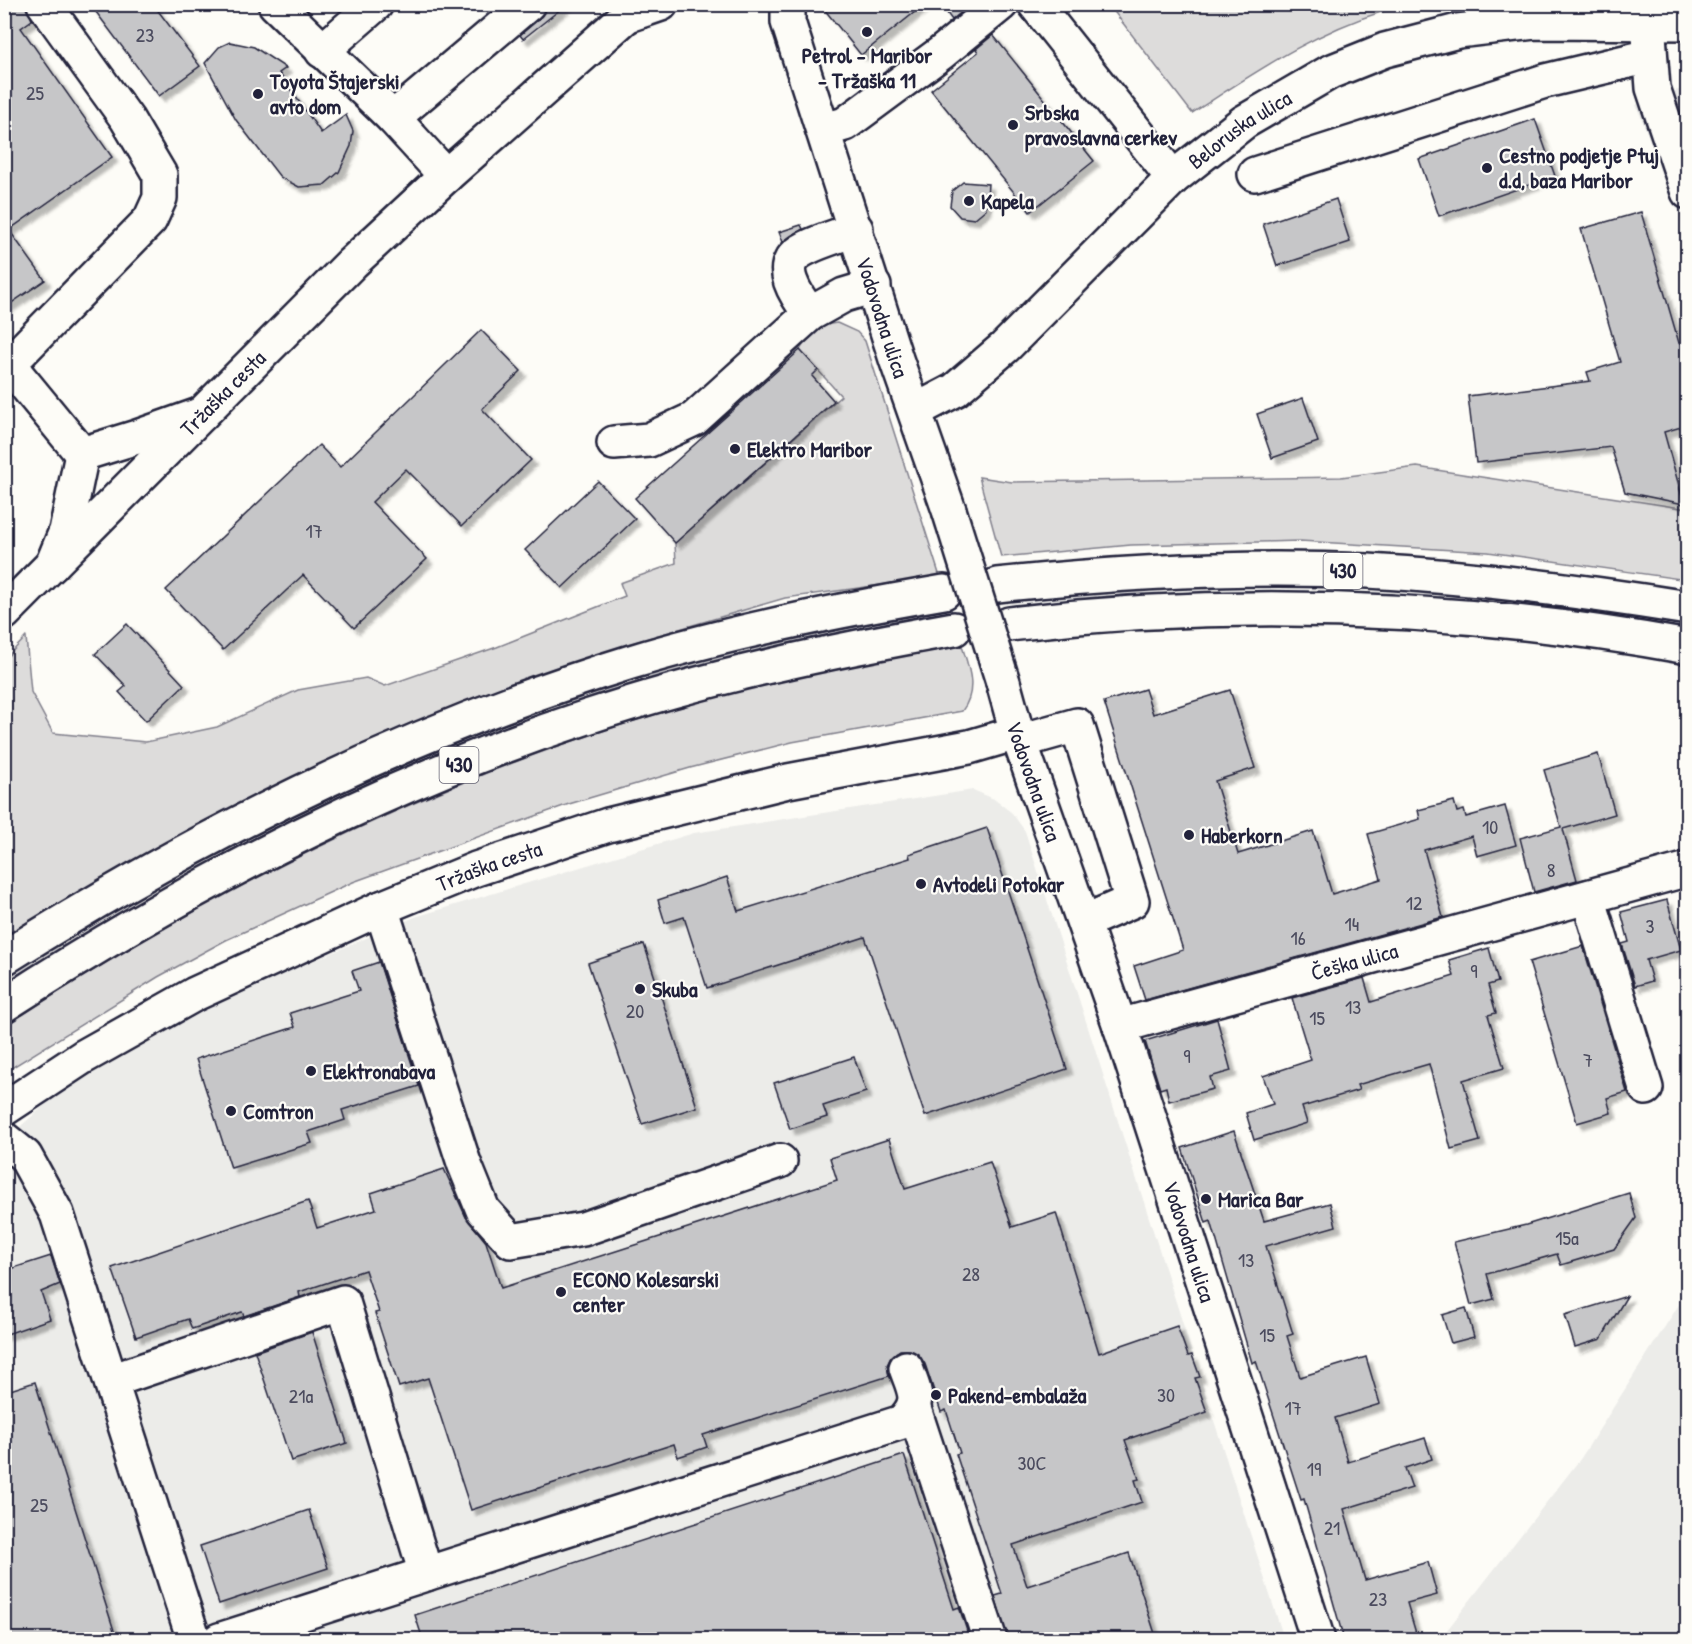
<svg xmlns="http://www.w3.org/2000/svg" width="1692" height="1644" font-family="'Patrick Hand',sans-serif">
<defs>
<filter id="shadow"><feDropShadow dx="5.5" dy="5.5" stdDeviation="1.5" flood-color="#0004"/></filter>
</defs>
<rect width="100%" height="100%" fill="#fdfcf7"/>
<filter id="ink" filterUnits="userSpaceOnUse"><feTurbulence type="fractalNoise" baseFrequency=".0167" numOctaves="2"/><feDisplacementMap in="SourceGraphic" scale="12" xChannelSelector="R" yChannelSelector="G"/><feConvolveMatrix kernelMatrix="1 2 1 2 8 2 1 2 1" color-interpolation-filters="sRGB"/></filter>
<g filter="url(#ink)">
<g fill="#ecece9">
<polygon points="1678,90 1687,90 1687,233 1636,105"/>
<polygon points="973,790 994,799 1012,813 1025,831 1284,1639 5,1639 4,1141 74,1079 239,993 415,917 694,833"/>
<polygon points="1687,1292 1687,1639 1440,1639 1581,1458"/>
</g>
<g fill="#dddcdb" stroke="#807f8b" stroke-width="1.5">
<path d="M1109,5H1436C1418,7 1398,7 1381,12C1312,33 1253,74 1192,113Z"/>
<path d="M837,323L857,332L865,341L940,577L785,598L632,643L417,725L350,751L288,782L5,941V659L26,637L31,692L53,733L146,742L217,727L298,690L366,678L385,686L497,647L625,596L620,583L676,563L675,543L841,396L800,350C809,334 818,325 837,323Z"/>
<polygon points="1417,467 1687,509 1687,580 1488,552 1300,541 1131,545 1001,557 979,477 1012,482 1341,477"/>
<path d="M951,607L952,616L621,690L5,989V978C169,874 343,778 527,714C665,665 807,633 951,607Z"/>
<path d="M962,646C969,668 978,690 962,711L792,742L690,768L569,804L353,882L226,940L158,977L5,1072V1026C302,832 608,698 962,646Z"/>
</g>
<g fill="#c6c6c8" stroke="#22223b" stroke-width="1.5" filter="url(#shadow)">
<polygon points="4,4 26,4 32,20 21,28 112,157 9,230 45,280 4,308"/>
<polygon points="90,4 153,4 200,66 159,96"/>
<polygon points="546,4 567,4 523,39 520,35 540,18"/>
<polygon points="820,4 925,4 861,55"/>
<polygon points="940,4 971,4 952,20"/>
<polygon points="993,35 1094,161 1030,212 931,90 978,52 976,49"/>
<polygon points="230,42 254,47 286,68 279,73 321,133 346,115 353,131 351,146 339,172 324,185 299,187 280,177 236,120 205,63 219,47"/>
<polygon points="1535,119 1555,176 1439,216 1419,159"/>
<polygon points="963,182 988,184 986,209 974,219 960,217 950,206 952,191"/>
<polygon points="1336,199 1350,242 1277,266 1263,224"/>
<polygon points="1641,212 1679,343 1688,340 1688,425 1664,432 1684,504 1625,492 1611,447 1476,463 1468,396 1590,381 1587,372 1620,362 1581,229"/>
<polygon points="801,225 803,229 783,242 779,232"/>
<polygon points="481,330 521,371 482,409 531,460 462,526 406,469 372,502 427,559 354,628 303,575 223,650 166,590 319,445 340,467"/>
<polygon points="800,350 818,370 812,376 834,401 675,543 635,498"/>
<polygon points="1303,398 1318,442 1272,458 1257,414"/>
<polygon points="598,481 635,519 562,588 525,550"/>
<polygon points="127,624 184,685 146,721 119,692 126,686 95,654"/>
<polygon points="1145,689 1153,714 1230,690 1255,768 1215,781 1238,854 1313,831 1332,894 1381,879 1368,834 1420,819 1418,810 1454,801 1457,812 1464,810 1466,817 1505,806 1516,845 1477,856 1472,836 1424,850 1443,917 1145,1000 1134,966 1183,950 1104,702"/>
<polygon points="1598,754 1615,814 1563,829 1577,880 1534,892 1520,838 1561,827 1544,770"/>
<polygon points="987,828 1067,1069 925,1116 865,937 707,988 684,917 665,923 658,900 727,877 738,911 910,858 909,854"/>
<polygon points="1667,900 1681,950 1646,960 1652,981 1635,986 1622,944 1629,942 1621,912"/>
<polygon points="644,944 697,1107 642,1124 588,963"/>
<polygon points="1583,946 1627,1092 1607,1098 1611,1113 1577,1123 1529,962"/>
<polygon points="1489,948 1498,982 1488,985 1496,1013 1488,1015 1504,1068 1463,1080 1480,1141 1451,1149 1429,1064 1357,1085 1359,1090 1302,1107 1307,1123 1254,1140 1246,1113 1273,1104 1263,1076 1311,1060 1292,998 1364,978 1371,1002 1454,976 1449,960"/>
<polygon points="379,962 419,1086 342,1110 345,1120 308,1132 312,1143 231,1168 196,1059 295,1027 290,1013 359,991 352,971"/>
<polygon points="1217,1019 1231,1071 1210,1077 1213,1089 1169,1101 1166,1087 1160,1089 1145,1041"/>
<polygon points="854,1057 866,1092 823,1106 827,1117 790,1129 774,1083"/>
<polygon points="1234,1131 1264,1221 1330,1203 1336,1226 1266,1246 1293,1334 1287,1336 1300,1377 1366,1357 1380,1404 1335,1418 1348,1462 1425,1438 1432,1459 1405,1468 1412,1488 1344,1509 1365,1580 1428,1562 1437,1595 1407,1603 1418,1640 1344,1640 1304,1499 1301,1500 1256,1361 1252,1363 1211,1221 1206,1223 1182,1148"/>
<polygon points="889,1139 905,1189 990,1162 1012,1227 1056,1213 1099,1353 1177,1326 1188,1356 1192,1355 1200,1377 1195,1378 1207,1412 1125,1440 1139,1479 1135,1480 1142,1502 1013,1545 1027,1586 1129,1553 1157,1640 1008,1640 995,1596 1002,1594 956,1454 960,1453 946,1410 941,1412 925,1364 918,1354 910,1350 900,1350 891,1357 887,1365 889,1376 703,1435 707,1447 678,1457 674,1444 471,1510 428,1378 399,1387 375,1313 379,1312 365,1270 299,1292 300,1297 244,1316 242,1312 192,1329 188,1319 136,1337 112,1268 308,1201 317,1228 376,1209 371,1193 444,1169 466,1217 486,1242 501,1288 837,1180 830,1158"/>
<polygon points="1629,1193 1636,1218 1614,1249 1561,1265 1557,1254 1487,1274 1494,1299 1471,1305 1454,1242 1526,1225"/>
<polygon points="51,1256 60,1284 41,1292 50,1319 4,1335 4,1271"/>
<polygon points="1627,1296 1601,1339 1575,1347 1565,1315"/>
<polygon points="1466,1308 1474,1337 1451,1343 1442,1315"/>
<polygon points="312,1332 347,1443 291,1461 255,1352"/>
<polygon points="35,1382 117,1640 4,1640 4,1392"/>
<polygon points="904,1455 954,1609 959,1607 970,1640 423,1640 415,1615"/>
<polygon points="309,1510 328,1568 219,1604 200,1546"/>
</g>
<g fill="none" stroke-linecap="round" stroke-linejoin="round">
<g stroke="#22223b" stroke-width="38">
<g id="minor">
<polyline points="275,4 393,118 446,176"/>
<path id="s1" d="M788,4V22L896,359L949,510"/>
<polyline points="1035,4 1173,178"/>
<polyline points="626,16 661,4"/>
<polyline points="1649,35 1653,88 1688,192"/>
<polyline points="322,51 376,4"/>
<polyline points="393,118 528,4"/>
<polyline points="824,130 845,124 941,53 1001,4"/>
<polyline points="1255,174 1545,81 1650,56"/>
<path d="M810,314C762,251 802,250 856,229"/>
<polyline points="4,359 82,454"/>
<polyline points="9,364 150,220 160,198 160,175 127,119 44,4"/>
<path id="s2" d="M915,411L955,390L1005,347L1173,178L1244,122L1330,72L1385,50L1458,31L1535,22L1688,23"/>
<polyline points="614,443 649,440 694,419 810,314 844,295 874,286"/>
<polyline points="82,454 137,437 202,414"/>
<polyline points="52,565 66,531 82,454"/>
<path id="s3" d="M1003,682L1017,733L1120,1026L1318,1640"/>
<polyline points="1020,741 1077,725 1132,901 1084,922"/>
<polyline points="1588,897 1646,1088"/>
<polyline points="381,908 464,1163 483,1210 511,1241 583,1229 780,1161"/>
<path id="s4" d="M1120,1026L1688,869"/>
<path id="s5" d="M4,1109L83,1057L195,994L381,908L476,869L608,825L788,781L969,747L1017,733"/>
<polyline points="4,1139 25,1156 57,1214 194,1640"/>
<polyline points="111,1381 343,1302 426,1574"/>
<polyline points="914,1409 990,1640"/>
<path d="M219,1640L902,1422C922,1401 915,1393 906,1368"/>
</g>
</g>
<g stroke="#22223b" stroke-width="38">
<g id="major">
<path id="s6" d="M4,613L352,263L446,176L640,4"/>
</g>
</g>
<g stroke="#22223b" stroke-width="38">
<g id="highway">
<path d="M997,585C1120,572 1244,565 1368,571C1475,577 1582,591 1688,608"/>
<path d="M1009,624C1234,598 1464,606 1688,647"/>
<path d="M4,958C200,834 409,730 631,662C733,631 839,610 944,592"/>
<path d="M4,1005C186,887 382,784 587,717C707,677 830,651 954,629"/>
</g>
</g>
<use href="#minor" stroke="#fdfcf7" stroke-width="33"/>
<use href="#major" stroke="#fdfcf7" stroke-width="33"/>
<use href="#highway" stroke="#fdfcf7" stroke-width="33"/>
<g stroke="#22223b" stroke-width="38" stroke-linecap="butt">
<polyline id="minor-bridge" points="949,510 1003,682"/>
</g>
<use href="#minor-bridge" stroke="#fdfcf7" stroke-width="33"/>
</g>
</g>
<g fill="#22223b" stroke="#fdfcf7" stroke-width="2">
<circle cx="867" cy="32" r="6"/>
<circle cx="258" cy="94" r="6"/>
<circle cx="1013" cy="125" r="6"/>
<circle cx="1487" cy="168" r="6"/>
<circle cx="969" cy="201" r="6"/>
<circle cx="735" cy="449" r="6"/>
<circle cx="1189" cy="835" r="6"/>
<circle cx="921" cy="884" r="6"/>
<circle cx="640" cy="989" r="6"/>
<circle cx="311" cy="1071" r="6"/>
<circle cx="231" cy="1111" r="6"/>
<circle cx="1206" cy="1199" r="6"/>
<circle cx="561" cy="1292" r="6"/>
<circle cx="936" cy="1395" r="6"/>
</g>
<g text-anchor="middle" stroke-width="4.5" stroke-linejoin="round" paint-order="stroke">
<g font-size="20" fill="#4b4b5e">
<text x="145" y="42">23</text>
<text x="35" y="100">25</text>
<text x="314" y="538">17</text>
<text x="1490" y="834">10</text>
<text x="1551" y="877">8</text>
<text x="1414" y="910">12</text>
<text x="1352" y="931">14</text>
<text x="1650" y="933">3</text>
<text x="1298" y="945">16</text>
<text x="1474" y="978">9</text>
<text x="1353" y="1014">13</text>
<text x="635" y="1018">20</text>
<text x="1317" y="1025">15</text>
<text x="1187" y="1063">9</text>
<text x="1588" y="1067">7</text>
<text x="1567" y="1245">15a</text>
<text x="1246" y="1267">13</text>
<text x="971" y="1281">28</text>
<text x="1267" y="1342">15</text>
<text x="1166" y="1402">30</text>
<text x="301" y="1403">21a</text>
<text x="1293" y="1415">17</text>
<text x="1032" y="1470">30C</text>
<text x="1314" y="1476">19</text>
<text x="39" y="1512">25</text>
<text x="1332" y="1535">21</text>
<text x="1378" y="1606">23</text>
</g>
<g fill="#fdfcf7" stroke="#646373" stroke-width="1.5">
<rect x="1323.5" y="553" width="39" height="36" rx="4.5"/>
<rect x="439.5" y="747" width="39" height="36" rx="4.5"/>
</g>
<g font-size="21" font-weight="bold" fill="#22223b">
<text x="1343" y="578">430</text>
<text x="459" y="772">430</text>
</g>
<g font-size="22" font-weight="bold" fill="#22223b" stroke="#fdfcf7" text-anchor="start">
<text x="867" y="63" text-anchor="middle">Petrol - Maribor<tspan x="867" dy="25">- Tržaška 11</tspan></text>
<text x="270" y="89">Toyota Štajerski<tspan x="270" dy="25">avto dom</tspan></text>
<text x="1025" y="120">Srbska<tspan x="1025" dy="25">pravoslavna cerkev</tspan></text>
<text x="1499" y="163">Cestno podjetje Ptuj<tspan x="1499" dy="25">d.d, baza Maribor</tspan></text>
<text x="981" y="209">Kapela</text>
<text x="747" y="457">Elektro Maribor</text>
<text x="1201" y="843">Haberkorn</text>
<text x="933" y="892">Avtodeli Potokar</text>
<text x="652" y="997">Skuba</text>
<text x="323" y="1079">Elektronabava</text>
<text x="243" y="1119">Comtron</text>
<text x="1218" y="1207">Marica Bar</text>
<text x="573" y="1287">ECONO Kolesarski<tspan x="573" dy="25">center</tspan></text>
<text x="948" y="1403">Pakend-embalaža</text>
</g>
<g font-size="22" fill="#22223b" stroke="#fdfcf7">
<text dy="8" stroke="none"><textPath href="#s2" startOffset="432">Beloruska ulica</textPath></text>
<text dy="8" stroke="none"><textPath href="#s1" startOffset="328">Vodovodna ulica</textPath></text>
<text dy="8" stroke="none"><textPath href="#s6" startOffset="310">Tržaška cesta</textPath></text>
<text dy="8" stroke="none"><textPath href="#s3" startOffset="104">Vodovodna ulica</textPath></text>
<text dy="8" stroke="none"><textPath href="#s5" startOffset="544">Tržaška cesta</textPath></text>
<text dy="8" stroke="none"><textPath href="#s4" startOffset="243">Češka ulica</textPath></text>
<text dy="8" stroke="none"><textPath href="#s3" startOffset="590">Vodovodna ulica</textPath></text>
</g>
</g>
<rect width="1692" height="1644" fill="none" stroke="#fdfcf7" stroke-width="24"/>
<rect x="12" y="12" width="1668" height="1620" fill="none" stroke="#22223b" stroke-width="2" filter="url(#ink)"/>
</svg>
